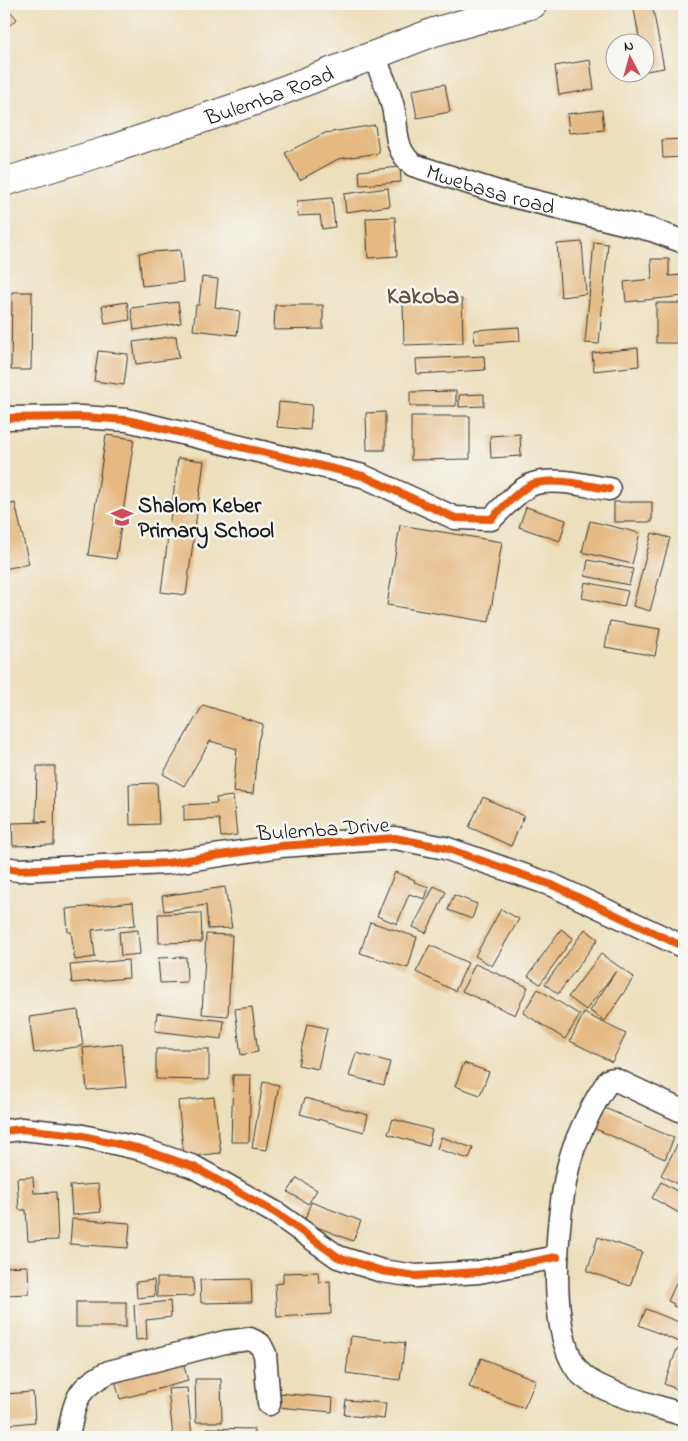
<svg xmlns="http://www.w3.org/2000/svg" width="688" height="1441" font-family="'Indie Flower',sans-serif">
<rect width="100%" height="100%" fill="#f6f6f2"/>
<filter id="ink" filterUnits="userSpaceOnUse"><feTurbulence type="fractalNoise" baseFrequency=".02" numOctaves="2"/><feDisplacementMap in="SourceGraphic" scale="10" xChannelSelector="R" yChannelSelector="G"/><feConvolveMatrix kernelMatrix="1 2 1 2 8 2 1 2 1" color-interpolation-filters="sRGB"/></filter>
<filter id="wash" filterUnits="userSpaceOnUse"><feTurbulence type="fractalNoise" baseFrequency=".0096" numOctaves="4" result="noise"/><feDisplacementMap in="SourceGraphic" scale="20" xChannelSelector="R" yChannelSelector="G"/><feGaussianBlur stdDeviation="1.12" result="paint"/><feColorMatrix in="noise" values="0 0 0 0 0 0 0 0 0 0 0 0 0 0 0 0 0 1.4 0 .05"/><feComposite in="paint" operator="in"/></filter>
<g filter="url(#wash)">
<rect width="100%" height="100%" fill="#ecdfbc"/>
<g id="blocks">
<g fill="#e5b981">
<polygon points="4,4 17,19 4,30"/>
<polygon points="633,4 652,4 664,68 646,71 646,42 640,42"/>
<polygon points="590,60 594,89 559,95 555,66"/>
<polygon points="445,84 450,112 417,118 412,90"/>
<polygon points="602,110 604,130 569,133 567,114"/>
<polygon points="375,125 379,153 338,159 300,180 285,153 325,133"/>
<polygon points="684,139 684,157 663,158 662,140"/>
<polygon points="400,167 401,182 360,185 359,171"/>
<polygon points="388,188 390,206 346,212 344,194"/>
<polygon points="332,198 335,227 322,229 320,215 298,216 297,201"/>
<polygon points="395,217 397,256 368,258 366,218"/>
<polygon points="582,242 586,294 561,297 557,244"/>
<polygon points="594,242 608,244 599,344 585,343"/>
<polygon points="180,250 183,282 142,286 139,253"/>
<polygon points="651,259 669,259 669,276 684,275 684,296 626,302 624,282 652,279"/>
<polygon points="202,277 218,279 215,307 240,311 237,335 193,330 196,305 199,305"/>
<polygon points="12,292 32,292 31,370 11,370"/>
<polygon points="462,299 463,343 404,345 403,301"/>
<polygon points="127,302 130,320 105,324 102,306"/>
<polygon points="178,302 181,323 134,330 131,308"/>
<rect x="656" y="303" width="28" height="40"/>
<polygon points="275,305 323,305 323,329 274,330"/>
<polygon points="519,327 520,341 475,344 474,330"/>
<polygon points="176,336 179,358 136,364 133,342"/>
<polygon points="638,348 639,366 594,371 592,353"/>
<polygon points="98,351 128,354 124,385 94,381"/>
<polygon points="484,356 485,370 417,374 416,359"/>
<polygon points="456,391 456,406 410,406 410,392"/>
<polygon points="484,394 484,406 459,407 459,395"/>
<polygon points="279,402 312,405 310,430 277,427"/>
<polygon points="385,412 385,450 367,450 366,413"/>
<polygon points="411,416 470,416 470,459 411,460"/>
<polygon points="520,434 521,456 491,458 490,436"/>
<polygon points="106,435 134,439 116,559 88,555"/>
<polygon points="178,458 204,461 186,595 161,592"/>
<rect x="614" y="502" width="38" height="20"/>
<polygon points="15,503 29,564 4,569 4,506"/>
<polygon points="526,507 566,520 560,541 519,527"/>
<polygon points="590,521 640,533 632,564 582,552"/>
<polygon points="400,525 502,542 489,622 387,605"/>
<polygon points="652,533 670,538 650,611 633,606"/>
<polygon points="588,560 633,569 629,585 585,576"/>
<polygon points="585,582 628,591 624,607 582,598"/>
<polygon points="610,621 660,629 655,656 605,647"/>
<polygon points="203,705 263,724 258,741 253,794 233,792 237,749 210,741 184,786 163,774"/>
<polygon points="37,766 55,766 54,845 13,846 12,823 48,822 36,821"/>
<polygon points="157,783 159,824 130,825 129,784"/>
<polygon points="233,796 237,835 221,837 219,819 184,821 184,805 217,803 216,798"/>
<polygon points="483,797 524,816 511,846 469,827"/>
<polygon points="395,872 415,880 414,882 429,887 425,899 409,894 397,924 377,916"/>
<polygon points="434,886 446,892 426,933 413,927"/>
<polygon points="225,887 232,928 208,929 206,905 164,911 162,896"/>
<polygon points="454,895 477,904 472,919 448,910"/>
<polygon points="133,902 135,925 92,930 95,957 75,960 71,932 68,932 66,909"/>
<polygon points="501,909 519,919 492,966 475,956"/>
<polygon points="201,913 202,942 159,943 158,914"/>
<polygon points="370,922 417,937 408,968 360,953"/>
<polygon points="561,929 573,938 540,984 528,976"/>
<polygon points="585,929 598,939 558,994 545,984"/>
<polygon points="138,930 140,954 121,956 119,932"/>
<polygon points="206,934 232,935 228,1016 202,1014"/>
<polygon points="430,945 468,963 455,991 416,972"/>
<polygon points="601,954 634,977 605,1021 590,1011 616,971 586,1010 568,997"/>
<polygon points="186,957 187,982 160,983 158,958"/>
<polygon points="128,960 129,978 72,983 70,965"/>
<polygon points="475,964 528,987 515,1015 462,991"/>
<polygon points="538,989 580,1015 565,1039 523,1013"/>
<polygon points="252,1007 258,1052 241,1055 235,1009"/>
<polygon points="78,1010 83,1046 34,1053 29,1017"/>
<polygon points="157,1013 224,1021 222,1039 155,1031"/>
<polygon points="584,1013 626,1034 612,1062 570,1041"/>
<polygon points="307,1024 327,1028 318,1069 298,1065"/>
<polygon points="122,1044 126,1087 87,1090 83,1048"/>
<polygon points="156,1049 209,1049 209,1080 156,1079"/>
<polygon points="356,1053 390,1062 384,1085 349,1076"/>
<polygon points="464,1063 489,1072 480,1095 455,1086"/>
<polygon points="233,1075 251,1075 249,1142 231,1142"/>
<polygon points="263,1082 279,1085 267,1150 252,1148"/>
<polygon points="214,1097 221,1153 184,1157 178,1101"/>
<polygon points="305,1098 368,1115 364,1132 300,1114"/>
<polygon points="600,1106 674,1138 665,1159 591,1127"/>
<polygon points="393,1119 432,1130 428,1146 388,1134"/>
<polygon points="441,1137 473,1148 469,1159 437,1149"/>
<polygon points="677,1145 684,1149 684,1188 661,1175"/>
<polygon points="33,1177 34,1193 56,1192 58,1240 28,1241 26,1210 19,1210 17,1178"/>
<polygon points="297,1178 317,1190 308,1204 288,1192"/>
<polygon points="661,1182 684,1195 684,1208 681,1214 652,1198"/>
<polygon points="98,1184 101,1212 72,1215 70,1186"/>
<polygon points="311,1202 361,1221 353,1241 304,1222"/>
<polygon points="72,1219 130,1223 128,1248 70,1244"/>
<polygon points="598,1237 642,1252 630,1286 587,1271"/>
<polygon points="28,1266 29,1294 4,1295 4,1267"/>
<polygon points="684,1266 684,1310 673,1306 674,1304 668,1301"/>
<polygon points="318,1272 319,1282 330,1281 331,1314 277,1317 275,1284 283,1283 283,1273"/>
<polygon points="157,1278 193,1278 194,1296 157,1297"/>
<polygon points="251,1279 252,1302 201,1303 200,1280"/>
<polygon points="154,1280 155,1296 137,1298 136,1282"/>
<polygon points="170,1301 171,1317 146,1320 147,1339 136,1340 134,1305"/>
<rect x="76" y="1302" width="50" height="25"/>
<polygon points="646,1309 684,1324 684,1344 639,1325"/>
<polygon points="351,1336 405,1343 400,1380 346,1373"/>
<polygon points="677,1349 684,1352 684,1371 677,1389 664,1384"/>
<polygon points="481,1358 536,1380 524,1408 469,1387"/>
<polygon points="183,1362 188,1381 120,1399 115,1380"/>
<polygon points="195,1379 221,1379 222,1422 196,1422"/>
<polygon points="187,1388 192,1437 173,1437 168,1389"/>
<polygon points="33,1392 35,1422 4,1425 4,1394"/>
<polygon points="278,1393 333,1398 332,1412 277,1407"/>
<polygon points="346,1400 386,1403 384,1419 344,1415"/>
<polygon points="207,1428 254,1429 254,1437 207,1437"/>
<polygon points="354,1434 366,1437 353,1437"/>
</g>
</g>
</g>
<g filter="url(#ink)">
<use href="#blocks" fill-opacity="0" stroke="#3b3934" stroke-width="1"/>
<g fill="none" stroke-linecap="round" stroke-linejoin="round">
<g stroke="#3b3934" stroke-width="25">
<g id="street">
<path id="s1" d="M374,55C379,70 387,85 391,100C400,125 390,145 413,165L504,194L652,230L684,242"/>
<path d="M4,418L82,417L127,420L363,476L455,518L491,519C502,509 519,489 533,484C554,477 587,486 609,489"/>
<polyline points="4,868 18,870 167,863 281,846 395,838 445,848 552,885 684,947"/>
<path d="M684,1112L614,1079L609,1080C594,1101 584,1122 574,1147C557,1194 543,1337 582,1375C602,1393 657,1406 684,1415"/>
<polyline points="4,1131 22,1129 78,1135 141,1149 194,1167 276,1213 338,1257 382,1271 416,1276 479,1272 557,1257"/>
<path d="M68,1437C75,1403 74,1389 109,1372L225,1342L250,1339L260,1344L265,1354L269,1404"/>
</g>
</g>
<g stroke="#3b3934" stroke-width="30">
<g id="secondary">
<path id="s2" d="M4,182L106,151L258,100L434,32L533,4"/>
</g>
</g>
<use href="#street" stroke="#fff" stroke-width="22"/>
<use href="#secondary" stroke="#fff" stroke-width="28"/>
<g stroke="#f6f6f2" stroke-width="11">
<g id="cycleway">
<path d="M4,418L82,417L127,420L363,476L455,518L491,519C502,509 519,489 533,484C554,477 587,486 609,489"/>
<polyline points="4,868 18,870 167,863 281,846 395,838 445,848 552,885 684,947"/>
<polyline points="4,1131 22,1129 78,1135 141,1149 194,1167 276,1213 338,1257 382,1271 416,1276 479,1272 557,1257"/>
</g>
</g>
<use href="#cycleway" stroke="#e8590c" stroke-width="8"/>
</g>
</g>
<defs>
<g id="school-bare" transform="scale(1.725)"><path d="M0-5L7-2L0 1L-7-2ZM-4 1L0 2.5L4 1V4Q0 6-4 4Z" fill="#d1495b" stroke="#f6f6f2" stroke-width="2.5" paint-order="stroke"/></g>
</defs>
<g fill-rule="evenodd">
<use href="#school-bare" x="122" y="517"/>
</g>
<g text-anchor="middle" stroke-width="5" stroke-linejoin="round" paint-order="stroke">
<g font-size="22" fill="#1c1c1c" stroke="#f6f6f2">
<text dy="8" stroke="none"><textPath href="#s2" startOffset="279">Bulemba Road</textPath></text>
<text dy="8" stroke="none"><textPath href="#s1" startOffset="200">Mwebasa road</textPath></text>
<text transform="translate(323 828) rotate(-4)" y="8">Bulemba Drive</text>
</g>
<g font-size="22" font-weight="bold" fill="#1c1c1c" stroke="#f6f6f2" text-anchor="start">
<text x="138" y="512">Shalom Keber<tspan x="138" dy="25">Primary School</tspan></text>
</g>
<g font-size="24" font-weight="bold" fill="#62533f" stroke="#f6f6f2">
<text x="423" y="303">Kakoba</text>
</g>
</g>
<rect width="688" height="1441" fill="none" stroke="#f6f6f2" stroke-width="20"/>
<g transform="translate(630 58) rotate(354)"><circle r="24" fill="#f6f6f2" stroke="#9f9f9c"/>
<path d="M0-4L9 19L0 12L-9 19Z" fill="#d1495b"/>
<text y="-8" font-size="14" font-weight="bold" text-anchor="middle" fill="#1c1c1c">N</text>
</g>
</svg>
